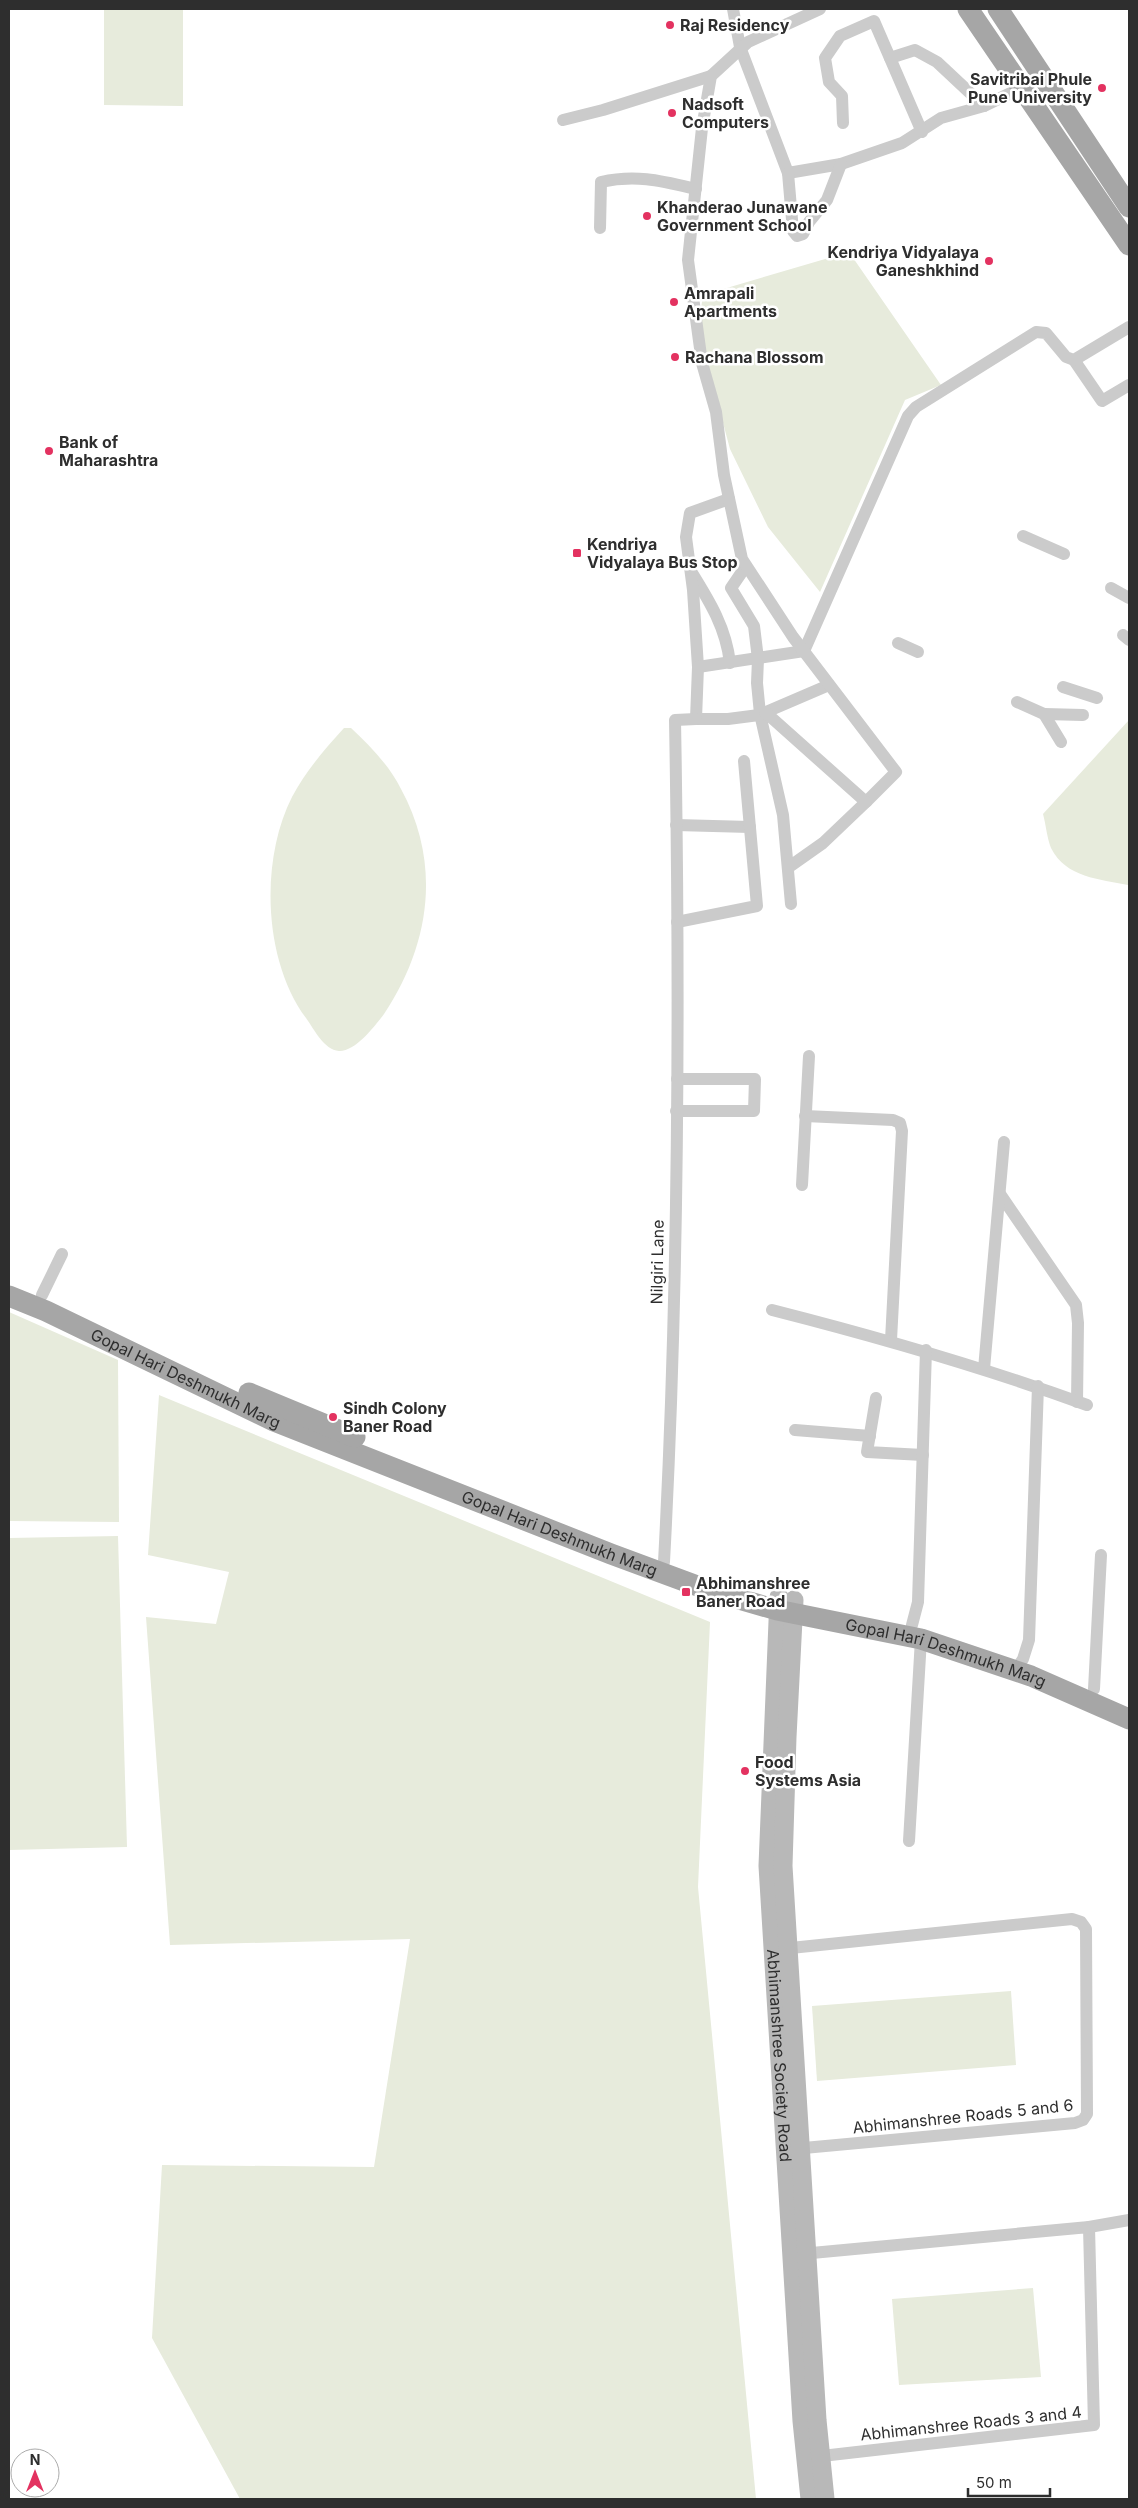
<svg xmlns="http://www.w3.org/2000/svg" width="1138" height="2508" font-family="Inter,sans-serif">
<rect width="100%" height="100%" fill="#fff"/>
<g fill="#e7ebdc">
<polygon points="104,9 183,9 183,106 104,105"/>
<polygon points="849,252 941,385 905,400 820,592 768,527 730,449 698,329 703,295"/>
<path d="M1129,720V884L1128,885C1100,879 1066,878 1051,848C1047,838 1046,825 1043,814Z"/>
<path d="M344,728H351C370,746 389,765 401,789C442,864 430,945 384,1014C375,1026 355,1052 339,1051C324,1050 314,1029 306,1018C263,960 260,860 292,797C306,771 324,750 344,728Z"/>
<polygon points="9,1312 118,1360 119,1522 9,1521"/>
<polygon points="159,1395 710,1622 698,1887 756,2499 240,2499 152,2338 162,2165 374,2167 410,1939 170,1945 146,1617 216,1624 229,1572 148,1555"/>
<polygon points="118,1536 127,1847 9,1850 9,1538"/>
<polygon points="1011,1991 1016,2065 817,2081 812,2006"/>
<polygon points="1033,2288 1041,2377 899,2385 892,2299"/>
</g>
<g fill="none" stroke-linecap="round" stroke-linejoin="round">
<g stroke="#cbcbcb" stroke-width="12">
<polyline points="733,9 740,47 788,173 841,164 902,143 941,118 984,106 1021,88"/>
<polyline points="890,58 915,50 937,62 984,106"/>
<polyline points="563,120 603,110 711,76"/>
<polyline points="843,123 842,96 829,82 825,58 840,36 874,21 922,132"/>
<polyline points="788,173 793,231 797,236 803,234 809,222 827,200 841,164"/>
<path d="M600,228L601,182C636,174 662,181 696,189"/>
<polyline points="1074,360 1102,401 1129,385"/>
<polyline points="1023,536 1064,554"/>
<polyline points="746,566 731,588 754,626 758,659 757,683 760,714 783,815 791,904"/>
<path d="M692,573C710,602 726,628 730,663"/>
<polyline points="1111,588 1129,598"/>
<polyline points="1123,635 1129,640"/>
<polyline points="898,643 918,652"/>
<polyline points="698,667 693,590 686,537 690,513 729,499"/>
<polyline points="829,685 759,715 728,719 696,719 698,667 804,651 908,416 916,407 1036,332 1046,333 1066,357 1074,360 1129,327"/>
<polyline points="1063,687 1097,698"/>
<polyline points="1017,702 1044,714 1061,742"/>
<polyline points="765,712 866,802 896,772 793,637 742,559 724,475 716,412 702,363 688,260 702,128 711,76 748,42 820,9"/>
<polyline points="1044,714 1083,715"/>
<polyline points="676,825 750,827"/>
<polyline points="789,867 823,843 866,802"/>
<polyline points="677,922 757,906 744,761"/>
<polyline points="676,1111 754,1111 755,1079 677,1079"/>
<polyline points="805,1116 893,1120 900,1123 902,1131 891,1340"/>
<polyline points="802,1185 809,1056"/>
<polyline points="1000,1194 1076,1305 1078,1323 1077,1402"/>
<polyline points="42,1295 62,1254"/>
<path d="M772,1310C878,1337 983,1367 1087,1405"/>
<polyline points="984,1369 1004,1142"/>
<polyline points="876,1398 867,1452 923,1455"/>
<polyline points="795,1430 870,1436"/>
<path d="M664,1562C679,1282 680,1000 675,720L696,719"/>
<polyline points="912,1625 918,1602 926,1350"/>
<polyline points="1015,1671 1023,1659 1029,1640 1038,1386"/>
<polyline points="1094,1689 1101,1555"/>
<polyline points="909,1841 921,1639"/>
<polyline points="781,1949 1072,1919 1081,1922 1086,1929 1087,2114 1083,2120 1075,2123 793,2149"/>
<polyline points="1089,2227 1129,2220"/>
<polyline points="801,2254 1089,2227 1094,2425 813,2457"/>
</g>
<g stroke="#b8b8b8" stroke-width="19">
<path id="s1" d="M779,1597L768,1866L802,2421L810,2499"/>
<polyline points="794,1600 787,1737 783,1866 817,2420 825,2499"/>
</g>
<g stroke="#a6a6a6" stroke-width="21">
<polyline points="968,9 1129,245"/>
<polyline points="998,9 1129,207"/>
<path id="s2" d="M9,1296L46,1311L274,1421L611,1554L711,1591L777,1610L921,1639L1031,1676L1129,1719"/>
<polyline points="249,1393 355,1437"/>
</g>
</g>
<g fill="#e33260" stroke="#fff" stroke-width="2">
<circle cx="670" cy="25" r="5"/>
<circle cx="1102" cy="88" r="5"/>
<circle cx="672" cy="113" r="5"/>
<circle cx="647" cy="216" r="5"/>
<circle cx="989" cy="261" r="5"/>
<circle cx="674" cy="302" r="5"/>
<circle cx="675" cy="357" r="5"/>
<circle cx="49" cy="451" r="5"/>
<rect x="572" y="548" width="10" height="10" rx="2.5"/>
<circle cx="333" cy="1417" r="5"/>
<rect x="681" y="1587" width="10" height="10" rx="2.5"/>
<circle cx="745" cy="1771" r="5"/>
</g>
<g text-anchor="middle" stroke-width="5" stroke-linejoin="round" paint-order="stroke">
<g font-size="16" font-weight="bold" fill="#2e2e2e" stroke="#fff" text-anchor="start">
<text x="680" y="31">Raj Residency</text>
<text x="1092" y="85" text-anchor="end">Savitribai Phule<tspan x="1092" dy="18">Pune University</tspan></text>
<text x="682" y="110">Nadsoft<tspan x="682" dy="18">Computers</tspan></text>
<text x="657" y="213">Khanderao Junawane<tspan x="657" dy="18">Government School</tspan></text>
<text x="979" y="258" text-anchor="end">Kendriya Vidyalaya<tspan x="979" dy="18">Ganeshkhind</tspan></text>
<text x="684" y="299">Amrapali<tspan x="684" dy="18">Apartments</tspan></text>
<text x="685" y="363">Rachana Blossom</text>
<text x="59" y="448">Bank of<tspan x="59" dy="18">Maharashtra</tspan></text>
<text x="587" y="550">Kendriya<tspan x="587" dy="18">Vidyalaya Bus Stop</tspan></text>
<text x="343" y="1414">Sindh Colony<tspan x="343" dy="18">Baner Road</tspan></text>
<text x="696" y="1589">Abhimanshree<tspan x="696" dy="18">Baner Road</tspan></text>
<text x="755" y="1768">Food<tspan x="755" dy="18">Systems Asia</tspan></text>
</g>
<g font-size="16" fill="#2e2e2e" stroke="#fff">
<text transform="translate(657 1262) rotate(-89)" y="6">Nilgiri Lane</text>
<text dy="6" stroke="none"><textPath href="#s2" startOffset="195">Gopal Hari Deshmukh Marg</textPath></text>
<text dy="6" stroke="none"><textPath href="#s2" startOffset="600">Gopal Hari Deshmukh Marg</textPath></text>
<text dy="6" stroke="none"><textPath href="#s2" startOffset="1005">Gopal Hari Deshmukh Marg</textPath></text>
<text dy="6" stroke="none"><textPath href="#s1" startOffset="459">Abhimanshree Society Road</textPath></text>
<text transform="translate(963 2116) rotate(-6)" y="6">Abhimanshree Roads 5 and 6</text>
<text transform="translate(971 2423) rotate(-6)" y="6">Abhimanshree Roads 3 and 4</text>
</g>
</g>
<rect width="1138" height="2508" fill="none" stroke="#2e2e2e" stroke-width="20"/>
<g transform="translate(35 2473)"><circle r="24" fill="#ffffff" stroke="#ababab"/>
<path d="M0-4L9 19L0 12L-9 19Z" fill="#e33260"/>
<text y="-8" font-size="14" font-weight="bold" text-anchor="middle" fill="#2e2e2e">N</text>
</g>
<path d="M968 2488v8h82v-8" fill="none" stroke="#2e2e2e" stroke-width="2.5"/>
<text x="976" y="2488" font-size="15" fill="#2e2e2e" stroke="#ffffff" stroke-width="4" paint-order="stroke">50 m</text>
</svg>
